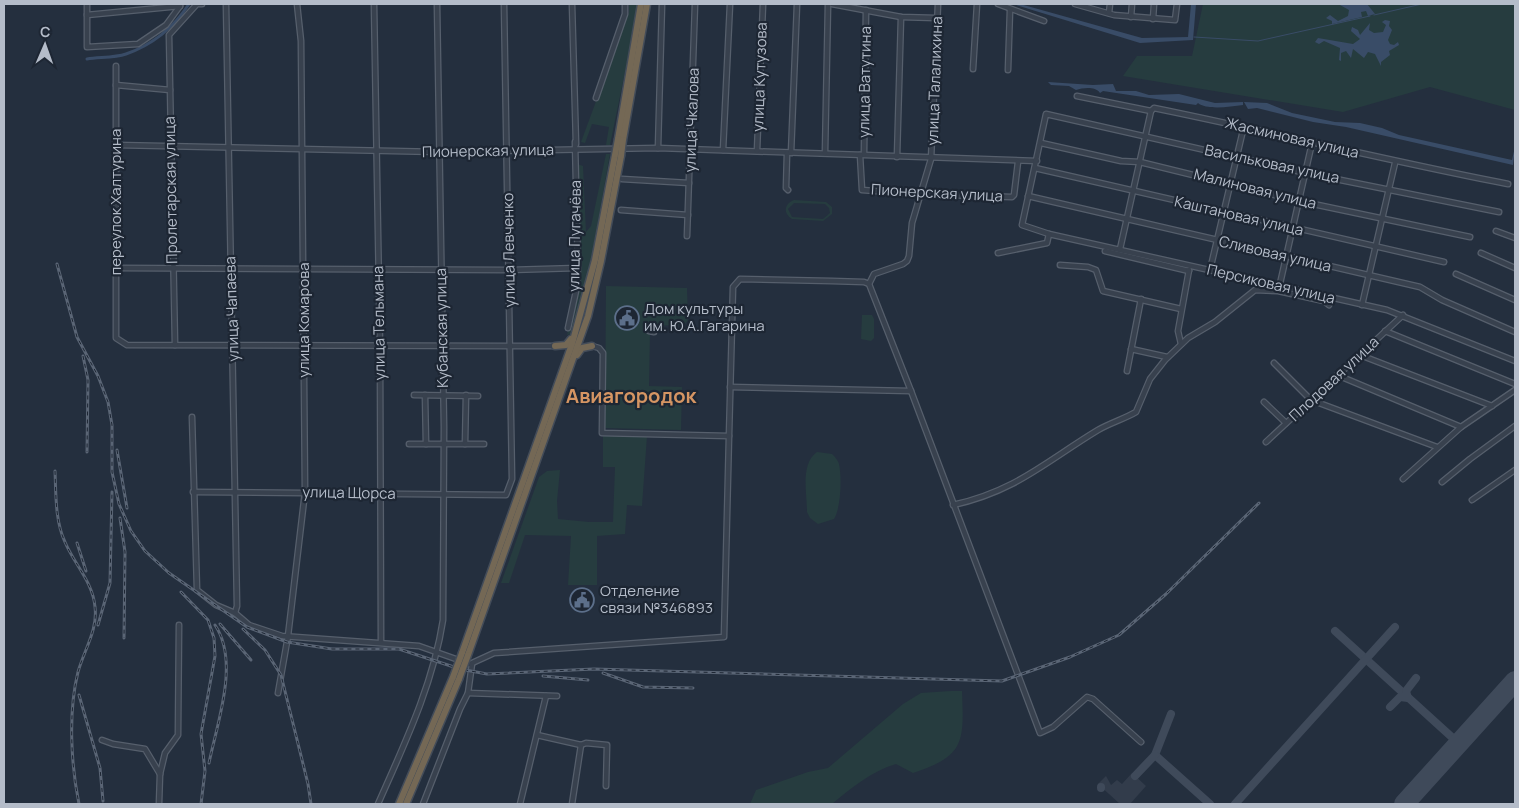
<svg xmlns="http://www.w3.org/2000/svg" width="1519" height="808" font-family="Manrope,sans-serif">
<rect width="100%" height="100%" fill="#242f3e"/>
<polygon fill="#323c4b" points="1132,773 1146,786 1130,804 1120,804 1098,784 1106,776 1111,785 1117,780 1122,784"/>
<g fill="#263c3f" fill-rule="evenodd">
<polygon points="629,4 639,4 610,145 606,145 609,127 592,124 585,143 581,142 629,12"/>
<polygon points="1203,4 1515,4 1515,110 1430,87 1343,112 1123,76 1137,56 1192,56"/>
<polygon points="606,154 610,154 591,261 571,334 567,335 577,293 580,263 577,164 583,166 586,232 591,226"/>
<path d="M794,200L826,202L832,207V214L823,221L792,219C783,213 784,204 794,200ZM794,203L825,204L829,208L830,213L823,219L792,217L788,209Z"/>
<polygon points="606,286 687,288 688,320 684,325 648,326 650,332 649,386 682,387 681,430 605,428"/>
<polygon points="862,315 872,315 874,319 874,338 871,341 861,339"/>
<polygon points="603,435 647,436 642,506 627,505 625,534 597,536 597,585 568,585 571,536 525,535 509,583 501,583 539,477 547,471 560,470 557,501 558,519 589,522 613,522 615,467 603,467"/>
<path d="M817,452L832,454C835,457 838,460 839,464C842,477 841,508 834,519L818,524L810,518L807,512C807,493 800,464 817,452Z"/>
<path d="M951,691H962C964,742 965,756 913,773L896,764C872,771 851,788 832,804H750L756,790L808,772L828,768L903,704L921,693Z"/>
</g>
<g fill="#394c67">
<polygon points="1013,4 1020,4 1142,38 1188,37 1191,4 1196,4 1193,40 1140,43"/>
<polygon points="1342,4 1367,4 1375,14 1368,16 1366,11 1361,12 1362,17 1332,24 1332,21 1326,18 1330,15 1338,21 1348,16 1349,10 1340,5"/>
<polygon points="1385,20 1390,21 1389,26 1392,30 1388,40 1390,44 1394,45 1398,42 1399,45 1389,51 1390,55 1381,62 1381,66 1375,54 1368,52 1364,58 1353,49 1351,58 1346,51 1341,53 1341,61 1339,60 1340,48 1324,41 1319,44 1315,42 1318,38 1353,44 1360,39 1351,31 1352,27 1358,30 1360,35 1370,23 1369,30 1374,33 1383,32 1386,25 1382,22"/>
<path d="M1048,82L1093,85L1113,84L1116,91H1136L1149,95L1179,94L1215,103L1243,102V105C1229,107 1206,110 1198,103L1196,105L1103,91L1100,93C1095,86 1083,88 1076,90L1069,86L1051,85Z"/>
<polygon points="1244,102 1267,103 1292,113 1335,122 1360,123 1382,128 1399,135 1512,160 1515,147 1513,165 1346,127 1313,122 1257,108 1248,109"/>
</g>
<g fill="none" stroke-linecap="round" stroke-linejoin="round">
<g stroke="#394c67" stroke-width="1">
<polyline points="1374,15 1422,4"/>
<polyline points="1194,37 1258,41 1370,16"/>
</g>
<path stroke="#394c67" stroke-width="3" d="M87,59C99,57 114,58 126,54C152,45 174,27 189,4"/>
<g stroke="#3f4a5a" stroke-width="8">
<polyline points="1335,631 1455,740 1463,739"/>
<polyline points="1390,707 1400,697 1408,698 1406,691 1416,678"/>
<polyline points="1171,714 1155,755 1210,804"/>
<polyline points="1135,776 1155,755"/>
<polyline points="1101,788 1101,787"/>
<polyline points="1235,804 1395,627"/>
</g>
<polyline stroke="#3f4a5a" stroke-width="20" points="1404,804 1515,681"/>
<g stroke="#565f6c" stroke-width="7">
<g id="minor">
<polyline points="87,4 87,47 138,44 166,25 180,6"/>
<polyline points="226,4 237,606 235,613"/>
<polyline points="374,4 380,346 381,642"/>
<polyline points="572,4 576,144"/>
<polyline points="832,4 901,17 936,18"/>
<polyline points="998,4 1044,21"/>
<polyline points="1075,4 1114,15 1175,20 1177,4"/>
<polyline points="1109,13 1110,4"/>
<polyline points="87,15 180,6"/>
<polyline points="1131,17 1132,4"/>
<polyline points="1153,19 1154,4"/>
<polyline points="116,66 116,338 127,345 555,346"/>
<polyline points="973,69 977,4"/>
<polyline points="1008,70 1010,10"/>
<polyline points="116,85 170,90"/>
<path d="M1077,96L1151,111L1154,108C1272,132 1389,161 1508,184"/>
<polyline points="596,98 625,14 625,4"/>
<polyline points="1041,143 1121,161 1140,162 1299,201 1470,237"/>
<polyline points="116,145 439,152 658,148 1037,161"/>
<polyline points="658,148 662,4"/>
<polyline points="723,150 730,4"/>
<polyline points="757,151 763,4"/>
<polyline points="787,153 786,188 788,190"/>
<polyline points="791,153 797,4"/>
<polyline points="825,153 828,4"/>
<polyline points="864,154 866,10"/>
<polyline points="860,155 862,190 916,194 1012,197 1014,195 1018,162"/>
<polyline points="897,157 901,17"/>
<polyline points="1035,168 1444,262"/>
<polyline points="622,179 689,183"/>
<polyline points="1028,196 1420,287 1442,300 1515,332"/>
<polyline points="621,210 688,215"/>
<polyline points="1499,212 1306,173 1046,114 1022,225 1049,234 1387,310 1515,361"/>
<polyline points="1496,231 1515,238"/>
<polyline points="687,236 695,4"/>
<polyline points="1120,249 1151,111"/>
<polyline points="1105,251 1189,271"/>
<polyline points="998,253 1047,243 1049,234"/>
<polyline points="1481,253 1515,268"/>
<polyline points="1060,265 1088,267 1096,270 1103,291 1181,309"/>
<polyline points="115,268 509,270 578,268"/>
<polyline points="1210,270 1244,126"/>
<polyline points="1456,274 1515,300"/>
<polyline points="869,284 874,274 903,264 907,261 909,256 912,223 931,159 938,4"/>
<polyline points="1279,288 1312,143"/>
<polyline points="1362,305 1395,163"/>
<polygon points="649,326 654,326 654,332 649,331"/>
<polyline points="568,328 576,291 578,268 575,142"/>
<polyline points="1385,331 1515,384"/>
<polyline points="1181,344 1178,331 1189,270"/>
<polyline points="175,345 169,35 197,4 202,4"/>
<polyline points="592,346 599,348 603,353 602,433 729,436 733,287 740,279 832,281 864,282 869,284 911,391 1040,733 1053,727 1087,697 1093,699 1141,742"/>
<polyline points="1131,349 1167,357"/>
<polyline points="1360,355 1492,406"/>
<polyline points="1274,363 1311,400 1437,447"/>
<polyline points="1127,371 1141,299"/>
<polyline points="1337,375 1461,427"/>
<polyline points="730,387 911,391"/>
<polyline points="414,395 478,396"/>
<polyline points="425,395 426,444"/>
<polyline points="1264,402 1286,423"/>
<polyline points="192,417 197,590 216,605 235,613 249,625 282,636 419,646 470,664 494,653 724,637 729,436"/>
<polyline points="1266,442 1403,315"/>
<polyline points="409,444 465,444 466,395"/>
<polyline points="465,444 484,444"/>
<polyline points="1403,479 1461,427 1515,390"/>
<polyline points="1442,482 1470,459 1515,426"/>
<polyline points="193,492 506,495 512,479 504,4"/>
<polyline points="1472,500 1515,470"/>
<path d="M953,505C1016,491 1045,462 1098,430C1110,423 1124,419 1136,412L1150,379L1165,360L1188,338L1215,322L1255,290L1278,291L1324,301L1329,305"/>
<polyline points="278,693 288,636 305,492 301,41 297,4"/>
<polyline points="468,693 557,696"/>
<polyline points="537,735 581,745"/>
<polyline points="102,740 113,744 145,749 160,774"/>
<polyline points="581,745 586,743 607,745 606,786"/>
<polyline points="159,804 160,774 165,753 178,735 179,625"/>
<path d="M378,804C404,745 433,685 443,620L444,427L437,4"/>
<polyline points="423,804 460,709 468,693 472,664"/>
<polyline points="520,804 546,696"/>
<polyline points="572,804 581,745"/>
</g>
</g>
<g stroke="#434c59" stroke-width="9">
<g id="highway">
<polyline points="618,139 641,4"/>
<polyline points="623,140 647,4"/>
<polyline points="555,346 566,345 571,339"/>
<polyline points="577,355 582,348 592,346"/>
<polyline points="462,653 572,344 595,260 615,155"/>
<polyline points="468,655 588,316 601,261 621,156"/>
<polyline points="399,804 453,677"/>
<polyline points="406,804 459,679"/>
</g>
</g>
<use href="#minor" stroke="#38414e" stroke-width="4.5"/>
<use href="#highway" stroke="#746855" stroke-width="6"/>
<g stroke="#5a6575" stroke-width="3">
<g id="rail">
<polyline points="57,264 77,337 98,376 108,402 112,425 112,472 119,504 131,531 145,551 169,573 247,627 287,642 332,649 399,649 460,669 487,674 594,669 1002,681 1070,657 1119,635 1166,594 1259,503"/>
<polyline points="83,356 88,380 87,452"/>
<polyline points="117,450 127,508"/>
<path d="M55,471C56,494 55,521 65,542C74,564 93,582 95,607C98,630 84,650 78,672C68,712 71,765 79,804"/>
<polyline points="120,518 125,552 124,638"/>
<polyline points="77,543 86,571"/>
<polyline points="181,592 208,620 214,638 215,656 201,734 205,771 201,804"/>
<polyline points="220,624 251,660"/>
<polyline points="98,625 110,583 112,492"/>
<polyline points="243,629 265,650 281,675 308,784 311,804"/>
<polyline points="603,673 643,687 693,688"/>
<polyline points="543,676 588,680"/>
<polyline points="79,695 100,768 103,801"/>
<path d="M209,763C217,723 240,662 215,625"/>
</g>
</g>
<use href="#rail" stroke="#1d2633" stroke-width="1" stroke-dasharray="4" stroke-linecap="butt"/>
<g stroke="#434c59" stroke-width="9" stroke-linecap="butt">
<g id="highway-bridge">
<polyline points="615,155 618,139"/>
<polyline points="621,156 623,140"/>
<polyline points="453,677 462,653"/>
<polyline points="459,679 468,655"/>
</g>
</g>
<use href="#highway-bridge" stroke="#746855" stroke-width="6"/>
</g>
<defs>
<g id="civic-ring" transform="scale(1.25)"><circle r="9.5" fill="#1d2633" stroke="#5c6f8a" stroke-width="1.5"/><path d="M-.6-6.5H3V-4.5H.6V-3L4-1V1h2V6H-6V1h2V-1L-.6-3ZM-1.2 2.5V6h2.4V2.5Z" fill="#5c6f8a"/></g>
</defs>
<g fill-rule="evenodd">
<use href="#civic-ring" x="627" y="318"/>
<use href="#civic-ring" x="582" y="600"/>
</g>
<g text-anchor="middle" stroke-width="4.5" stroke-linejoin="round" paint-order="stroke">
<g font-size="15" fill="#b4bcc9" stroke="#1d2633">
<text transform="translate(760 77) rotate(-88)" y="5">улица Кутузова</text>
<text transform="translate(935 81) rotate(-88)" y="5">улица Талалихина</text>
<text transform="translate(865 82) rotate(-89)" y="5">улица Ватутина</text>
<text transform="translate(692 120) rotate(-88)" y="5">улица Чкалова</text>
<text transform="translate(1292 138) rotate(13)" y="5">Жасминовая улица</text>
<text transform="translate(488 151) rotate(-1)" y="5">Пионерская улица</text>
<text transform="translate(1272 164) rotate(12)" y="5">Васильковая улица</text>
<text transform="translate(1255 189) rotate(14)" y="5">Малиновая улица</text>
<text transform="translate(171 190) rotate(-91)" y="5">Пролетарская улица</text>
<text transform="translate(937 193) rotate(3)" y="5">Пионерская улица</text>
<text transform="translate(116 202) rotate(-90)" y="5">переулок Халтурина</text>
<text transform="translate(1239 216) rotate(13)" y="5">Каштановая улица</text>
<text transform="translate(575 236) rotate(-89)" y="5">улица Пугачёва</text>
<text transform="translate(509 250) rotate(-91)" y="5">улица Левченко</text>
<text transform="translate(1275 254) rotate(13)" y="5">Сливовая улица</text>
<text transform="translate(1271 284) rotate(13)" y="5">Персиковая улица</text>
<text transform="translate(232 309) rotate(-92)" y="5">улица Чапаева</text>
<text transform="translate(304 320) rotate(-90)" y="5">улица Комарова</text>
<text transform="translate(379 323) rotate(-91)" y="5">улица Тельмана</text>
<text transform="translate(442 328) rotate(-91)" y="5">Кубанская улица</text>
<text transform="translate(1334 379) rotate(-43)" y="5">Плодовая улица</text>
<text transform="translate(349 493) rotate(1)" y="5">улица Щорса</text>
</g>
<g font-size="15" fill="#b4bcc9" stroke="#1d2633" text-anchor="start">
<text x="644" y="314">Дом культуры<tspan x="644" dy="17">им. Ю.А.Гагарина</tspan></text>
<text x="600" y="596">Отделение<tspan x="600" dy="17">связи №346893</tspan></text>
</g>
<g font-size="20" font-weight="bold" fill="#d59563" stroke="#1d2633">
<text x="631" y="403">Авиагородок</text>
</g>
</g>
<rect width="1519" height="808" fill="none" stroke="#b4bcc9" stroke-width="10"/>
<g transform="translate(45 45) rotate(2)" stroke="#1d2633" stroke-width="4" paint-order="stroke">
<path d="M0-4L9 19L0 12L-9 19Z" fill="#b4bcc9"/>
<text y="-8" font-size="14" font-weight="bold" text-anchor="middle" fill="#b4bcc9">С</text>
</g>
</svg>
